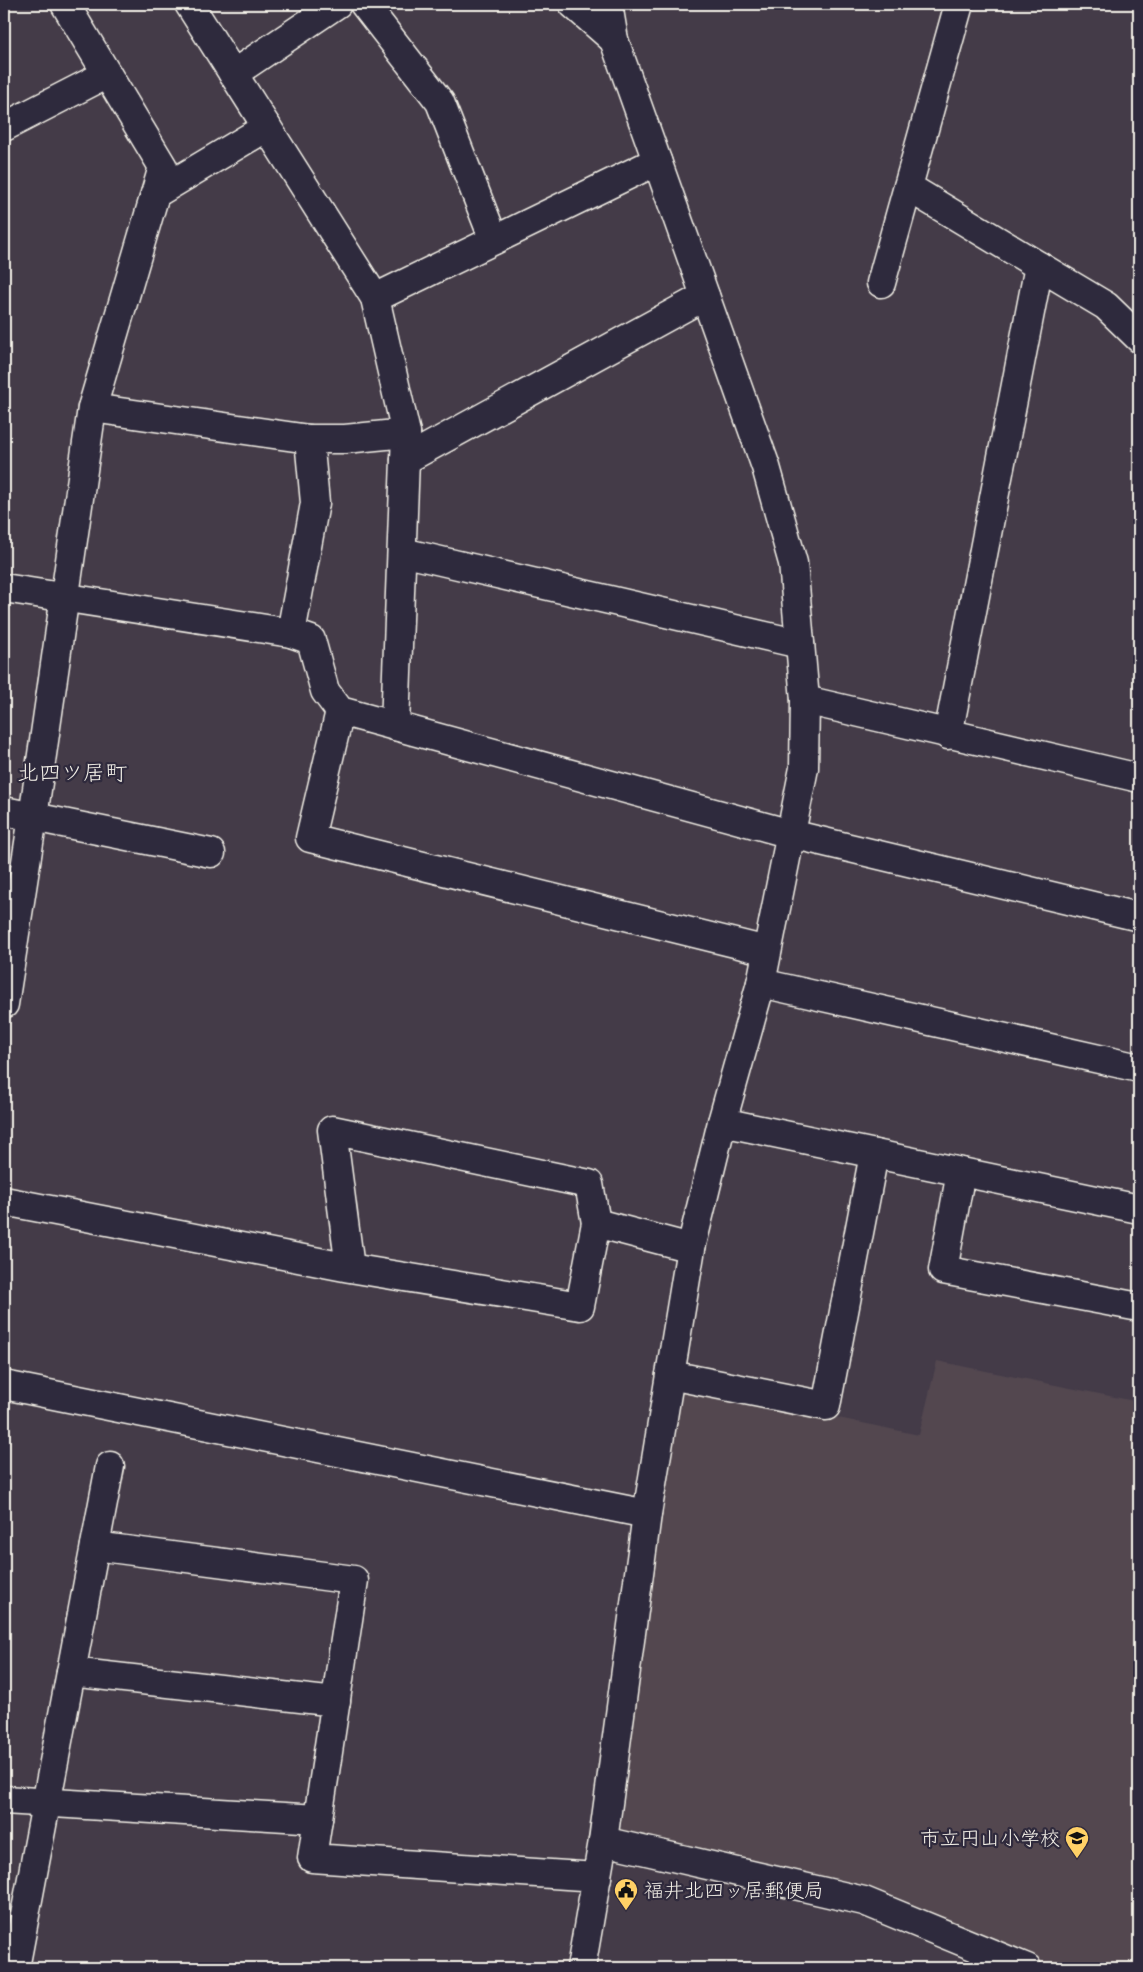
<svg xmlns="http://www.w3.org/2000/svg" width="1143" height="1972" font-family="Caveat,'Klee One',sans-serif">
<rect width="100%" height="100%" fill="#443b48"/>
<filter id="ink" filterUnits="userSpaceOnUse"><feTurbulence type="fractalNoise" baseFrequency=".02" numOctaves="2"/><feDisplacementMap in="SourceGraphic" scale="10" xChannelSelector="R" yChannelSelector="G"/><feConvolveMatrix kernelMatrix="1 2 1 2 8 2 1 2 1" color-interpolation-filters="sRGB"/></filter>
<g filter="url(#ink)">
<polygon fill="#524750" points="937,1361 1139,1402 1139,1968 1056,1968 872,1894 620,1835 678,1384 919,1435"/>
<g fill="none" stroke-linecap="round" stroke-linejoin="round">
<g stroke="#f4f1e8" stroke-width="31">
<g id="minor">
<polyline points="189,4 375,298 406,433 395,726"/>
<polyline points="364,4 440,102 494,240"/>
<polyline points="573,4 614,40"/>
<polyline points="233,74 337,4"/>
<polyline points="4,127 107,74"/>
<polyline points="908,187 1039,266"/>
<polyline points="155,194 267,127"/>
<polyline points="881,283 959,4"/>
<polyline points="375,298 657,161"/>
<polyline points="92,408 309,439 345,439 406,433"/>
<polyline points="405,460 705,296"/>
<polyline points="402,552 800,644"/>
<polyline points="4,588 291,633 311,640 325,691 340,711 791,834 1139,917"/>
<polyline points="291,633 315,503 309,439"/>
<polyline points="805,700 1139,778"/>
<polyline points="340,711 310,838 767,951"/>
<polyline points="948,735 1039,266 1106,306 1139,338"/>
<polyline points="4,811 211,853"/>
<polyline points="761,983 1139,1068"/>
<polyline points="4,1004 33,817 92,408 163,167 65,4"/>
<polyline points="722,1122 1139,1209"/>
<polyline points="961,1172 943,1270 1139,1307"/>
<polyline points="4,1201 350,1268 580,1306 596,1223 589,1184 332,1130 350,1268"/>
<polyline points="596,1223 691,1248"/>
<polyline points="670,1375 826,1406 874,1154"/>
<polyline points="4,1385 647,1514"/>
<polyline points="95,1546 354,1580 312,1858 597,1877"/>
<polyline points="71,1672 336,1702"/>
<polyline points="4,1800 318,1819"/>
<polyline points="603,1841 864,1901 1027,1968"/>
<polyline points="15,1968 110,1466"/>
<polyline points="581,1968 603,1841 647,1514 691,1248 722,1122 761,983 804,768 805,700 793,563 766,467 614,40 608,4"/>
</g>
</g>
<use href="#minor" stroke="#2f2a3d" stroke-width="28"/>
</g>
</g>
<defs>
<g id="school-pin" transform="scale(1.25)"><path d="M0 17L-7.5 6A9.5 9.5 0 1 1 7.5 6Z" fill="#ffd166" stroke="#2f2a3d"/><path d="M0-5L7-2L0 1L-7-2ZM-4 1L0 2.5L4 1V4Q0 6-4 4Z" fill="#111"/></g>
<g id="civic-pin" transform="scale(1.25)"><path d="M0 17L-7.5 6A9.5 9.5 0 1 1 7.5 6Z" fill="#ffd166" stroke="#2f2a3d"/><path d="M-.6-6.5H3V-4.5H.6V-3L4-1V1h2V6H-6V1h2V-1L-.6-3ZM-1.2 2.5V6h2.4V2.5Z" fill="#111"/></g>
</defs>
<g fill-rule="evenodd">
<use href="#school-pin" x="1077" y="1838"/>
<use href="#civic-pin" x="626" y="1890"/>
</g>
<g text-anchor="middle" stroke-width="4.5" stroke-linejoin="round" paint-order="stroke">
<g font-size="20" fill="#f4f1e8" stroke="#2f2a3d" text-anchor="end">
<text x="1060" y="1845">市立円山小学校</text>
<text x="644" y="1897" text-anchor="start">福井北四ッ居郵便局</text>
</g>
<g font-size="22" fill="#f4f1e8" stroke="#2f2a3d">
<text x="72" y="780">北四ツ居町</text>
</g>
</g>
<rect width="1143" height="1972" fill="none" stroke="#2f2a3d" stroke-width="20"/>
<rect x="10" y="10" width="1123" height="1952" fill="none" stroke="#f4f1e8" stroke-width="2" filter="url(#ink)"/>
</svg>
